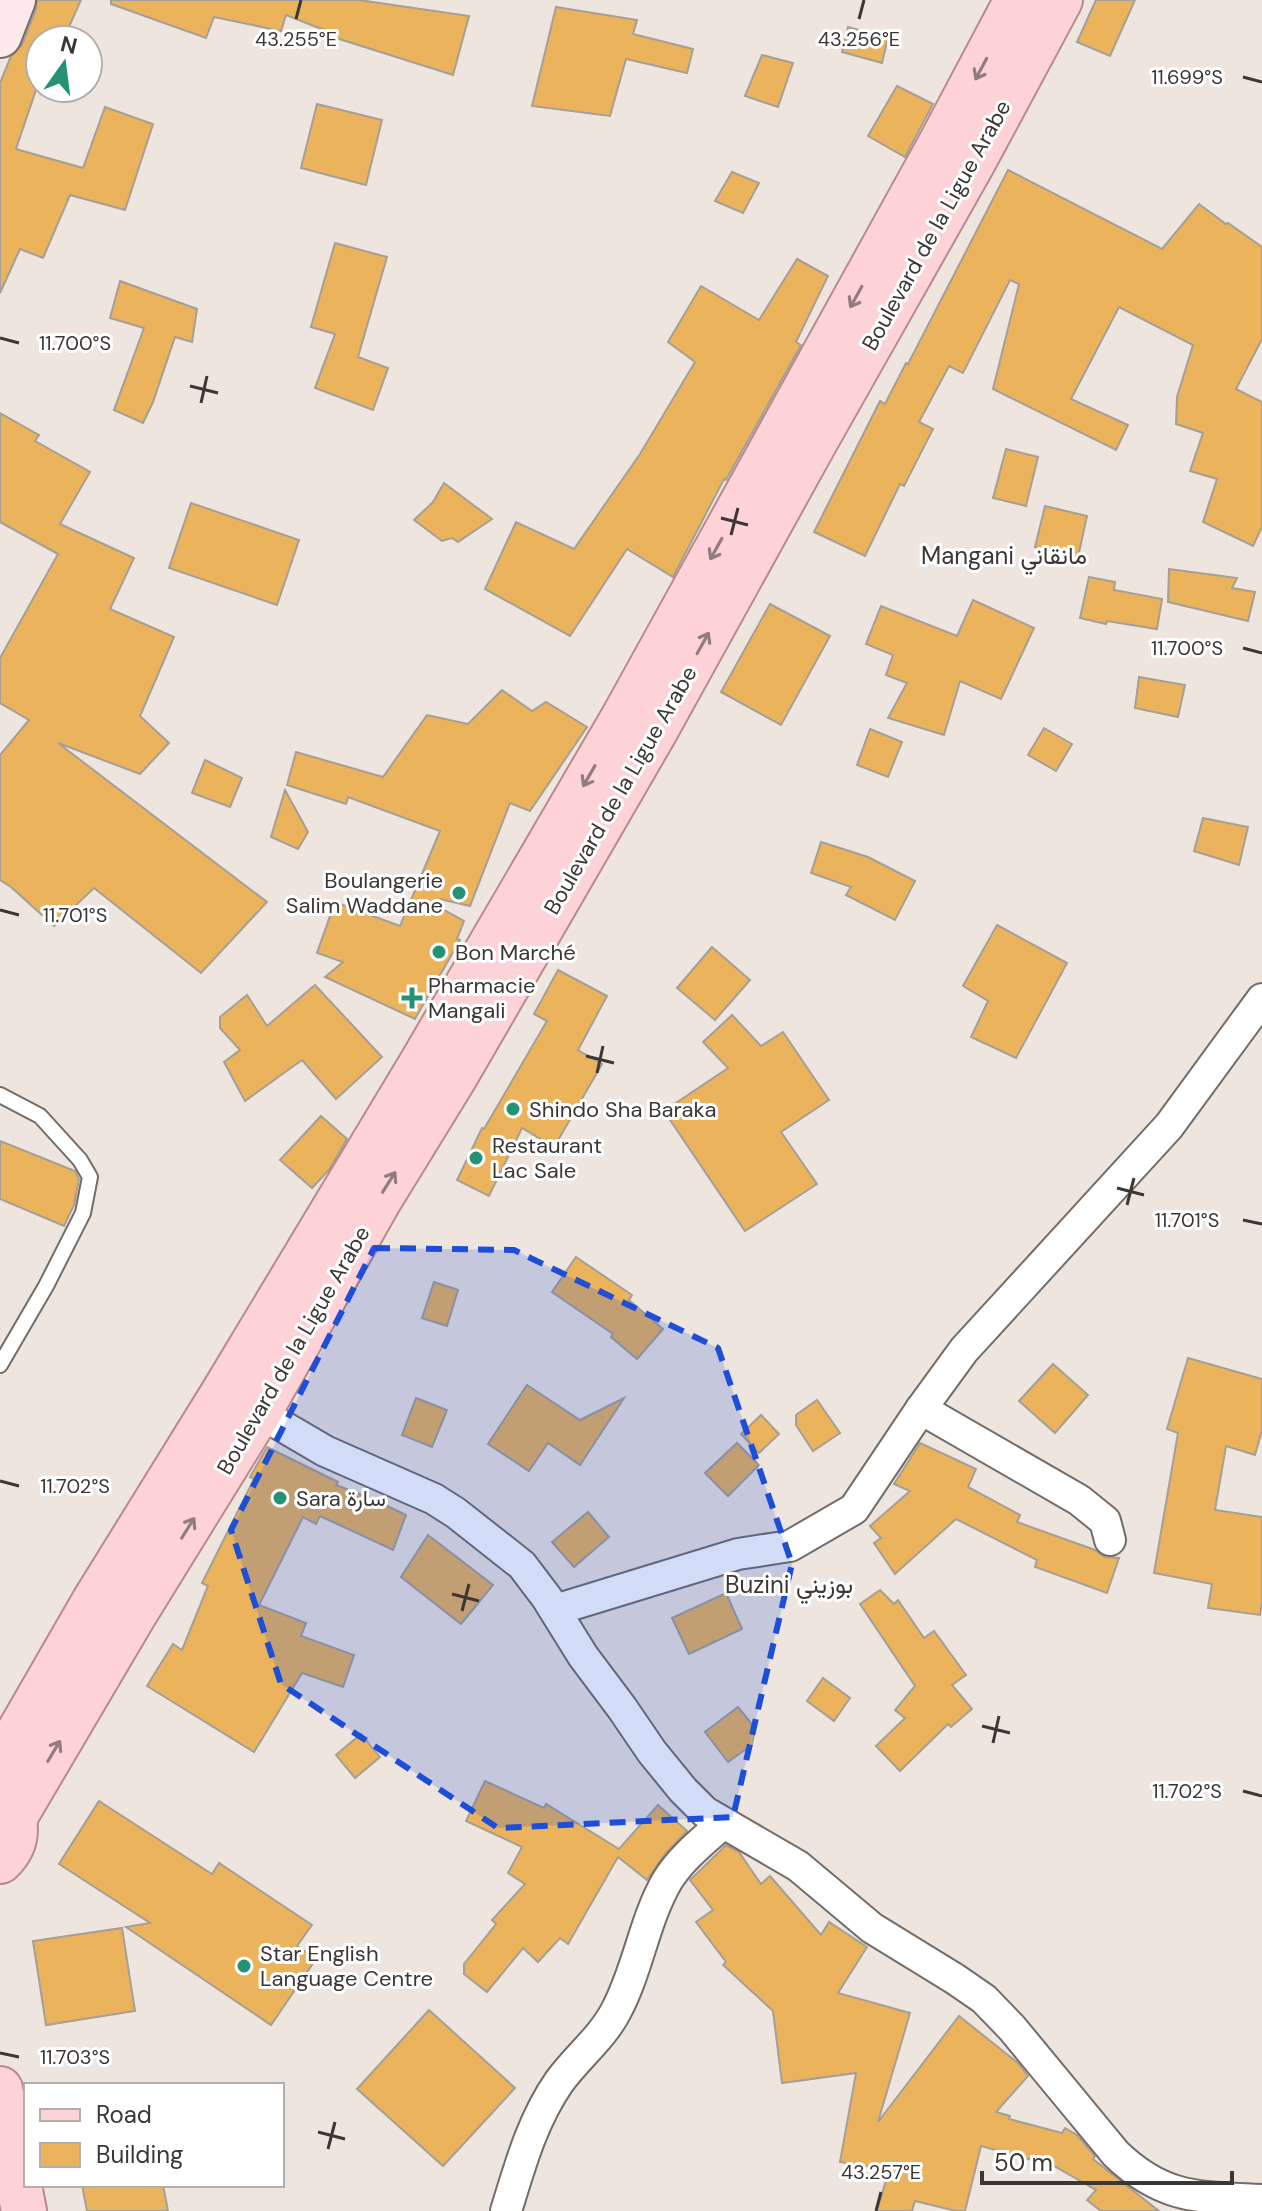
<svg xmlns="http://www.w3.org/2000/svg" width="1262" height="2211" font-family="'DM Sans',Vazirmatn,sans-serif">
<rect width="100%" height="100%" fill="#efe5df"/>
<g fill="#ebb35b" stroke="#a59f97" stroke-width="2">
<polygon points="37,0 81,0 63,40 40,40 40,78 16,149 83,168 105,107 153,124 125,210 70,195 43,258 20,249 0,293 0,83 11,56 22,45 36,9"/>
<polygon points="111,0 359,0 469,16 453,75 333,37 324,30 286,15 281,31 214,17 206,38 111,4"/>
<polygon points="1096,0 1135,0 1110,56 1077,42"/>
<polygon points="556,7 637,20 633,34 693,49 687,73 626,59 610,116 532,106"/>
<polygon points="848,27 888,38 882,63 842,52"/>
<polygon points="762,55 793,63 778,107 745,96"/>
<polygon points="897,86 933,104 905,157 868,136"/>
<polygon points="317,104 382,120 366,185 301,168"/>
<polygon points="1008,170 1162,249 1199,204 1226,224 1228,223 1262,247 1262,339 1236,389 1262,402 1262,527 1253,546 1203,522 1217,479 1190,471 1203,433 1176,424 1177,397 1193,345 1119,307 1071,399 1128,425 1116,450 993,389 1019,284 1010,280 963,373 949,366 919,422 933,429 904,486 900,484 865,556 814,532 880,401 885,404 906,363 908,364"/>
<polygon points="732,172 759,183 743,213 715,201"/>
<polygon points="335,243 387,257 358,357 388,368 373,410 315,388 335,334 311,327"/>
<polygon points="797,259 828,276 796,342 801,345 726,480 724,479 673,577 627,549 570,636 485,589 516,522 574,549 640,454 695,362 668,342 701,286 759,320"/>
<polygon points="120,281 197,309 192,342 175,337 153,402 143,423 114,410 144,328 110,318"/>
<polygon points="0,413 39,435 35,441 90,472 60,524 134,558 110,609 174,637 140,716 169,743 140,774 58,743 267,902 201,973 94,888 54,926 11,887 0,880 0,755 29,720 0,703 0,658 58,554 0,522"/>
<polygon points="1006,449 1038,457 1026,506 993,498"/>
<polygon points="444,483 492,519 458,542 452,538 442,541 414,520 433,502"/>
<polygon points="191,503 299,540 277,605 169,568"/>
<polygon points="1045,506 1087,516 1078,557 1035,547"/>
<polygon points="1169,569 1237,578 1232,588 1255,592 1248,621 1168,602"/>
<polygon points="1089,577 1115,582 1114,590 1162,599 1157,629 1107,621 1106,624 1080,618"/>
<polygon points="973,600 1034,628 1001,699 960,681 944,735 888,718 907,683 886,675 893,655 866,644 881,606 957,636"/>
<polygon points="770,604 830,636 781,725 721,692"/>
<polygon points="1139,677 1185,685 1178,717 1135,708"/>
<polygon points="502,690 532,711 546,702 587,727 530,811 510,803 470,906 440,899 437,906 464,921 457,939 460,940 415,1019 325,977 343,962 317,953 335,902 400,926 440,831 348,797 346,804 287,785 296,752 383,777 427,715 468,724"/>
<polygon points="1044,728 1072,744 1056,771 1028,755"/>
<polygon points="870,729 902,742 888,777 857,765"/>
<polygon points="205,760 242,778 230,807 192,793"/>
<polygon points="285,790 308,832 298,849 271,837"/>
<polygon points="1203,818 1248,827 1239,865 1194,851"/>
<polygon points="821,842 868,857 915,881 895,920 846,895 851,887 811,873"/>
<polygon points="997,925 1067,963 1016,1058 971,1037 988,1001 963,986"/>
<polygon points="712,947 750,980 715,1020 677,988"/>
<polygon points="558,970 607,996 578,1050 602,1064 554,1147 522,1128 489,1196 457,1180 482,1128 484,1129 547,1021 534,1014"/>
<polygon points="315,985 382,1057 336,1099 302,1060 245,1101 224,1062 240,1050 220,1028 220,1017 247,995 267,1026"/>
<polygon points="732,1015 761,1046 783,1032 829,1100 781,1132 817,1184 745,1231 664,1111 728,1068 703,1042"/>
<polygon points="321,1116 347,1139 329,1170 312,1188 280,1160"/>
<polygon points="0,1141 75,1171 79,1179 74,1205 64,1226 0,1199"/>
<polygon points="576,1257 632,1295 629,1300 663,1329 637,1359 611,1337 613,1334 552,1292"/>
<polygon points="434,1282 458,1290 447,1326 422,1318"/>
<polygon points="1188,1358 1262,1379 1262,1430 1255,1455 1226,1446 1215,1510 1262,1517 1262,1602 1260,1615 1208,1608 1212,1584 1154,1573 1178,1433 1167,1429"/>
<polygon points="1053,1364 1088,1395 1055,1433 1019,1401"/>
<polygon points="527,1385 580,1420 624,1398 580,1465 548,1443 529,1471 488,1444"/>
<polygon points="416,1398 447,1410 432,1447 402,1435"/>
<polygon points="817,1400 840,1433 813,1451 796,1425 796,1415"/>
<polygon points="761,1415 779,1434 759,1453 741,1434"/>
<polygon points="737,1443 759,1465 728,1496 705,1473"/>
<polygon points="920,1443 976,1469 968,1487 1020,1515 1017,1522 1095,1550 1105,1557 1119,1558 1107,1593 1035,1567 1037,1560 956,1519 895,1574 874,1543 881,1538 870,1526 910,1491 894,1484"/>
<polygon points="267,1447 338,1482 336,1485 375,1500 406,1515 393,1550 320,1516 316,1524 303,1517 259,1605 306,1623 301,1636 354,1655 343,1687 302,1673 254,1752 147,1686 173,1644 182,1650 208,1586 202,1583 254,1479 250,1477"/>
<polygon points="588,1512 609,1537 574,1567 552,1542"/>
<polygon points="428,1535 493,1585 461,1624 401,1577"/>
<polygon points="880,1590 894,1604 898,1600 924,1638 934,1631 966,1675 952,1685 972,1709 951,1727 948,1724 900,1771 876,1746 905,1718 895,1710 915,1686 860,1604"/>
<polygon points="726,1593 742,1629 689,1654 672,1618"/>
<polygon points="823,1678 850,1698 834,1721 807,1701"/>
<polygon points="738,1707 755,1728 752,1745 728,1762 705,1732"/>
<polygon points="361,1734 380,1757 355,1778 336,1755"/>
<polygon points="485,1781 544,1808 546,1804 619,1849 658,1805 687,1831 665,1854 647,1880 618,1857 568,1944 560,1938 538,1962 523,1948 487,1992 464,1974 464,1964 496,1924 492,1920 525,1884 508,1873 522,1847 466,1821"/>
<polygon points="99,1801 212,1874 219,1863 312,1925 297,1946 316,1959 271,2025 126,1927 150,1923 59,1864"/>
<polygon points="726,1845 739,1852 761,1884 770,1876 821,1935 829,1922 867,1947 838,1993 910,2013 878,2122 959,2016 1018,2063 1028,2076 996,2112 1010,2116 1009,2119 1062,2133 1065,2128 1077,2135 1095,2156 1093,2159 1159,2211 1101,2211 1087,2200 1096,2190 1054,2166 981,2146 965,2211 956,2211 915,2201 912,2211 877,2211 889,2170 840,2162 856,2073 782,2083 773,2011 723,1965 726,1962 696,1922 713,1910 690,1880"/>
<polygon points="122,1928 135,2011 46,2025 33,1941"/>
<polygon points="429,2010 515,2088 443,2166 357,2089"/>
<polygon points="82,2185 163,2185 168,2211 87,2211"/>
</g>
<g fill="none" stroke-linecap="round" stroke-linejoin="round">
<g stroke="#746c66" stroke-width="18">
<polyline id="lane" points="0,1095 40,1116 80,1160 90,1177 83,1213 46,1286 0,1365"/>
</g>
<g stroke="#746c66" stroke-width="34">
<g id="street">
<path d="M243,1403L325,1451L434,1499L456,1513L522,1565L547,1598L583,1656L622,1708L652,1752L683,1790L705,1812L798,1866L872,1928L955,1979L984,1999L1012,2028L1116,2154C1164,2200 1200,2197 1262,2200"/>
<polyline points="921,1409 1079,1500 1105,1521 1110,1540"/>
<polyline points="555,1610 738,1554 790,1546 854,1509 921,1409 964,1350 1169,1126 1262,999"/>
<path d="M506,2211C520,2166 532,2121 559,2082C577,2057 602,2038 616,2011C638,1970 644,1921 667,1881C681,1858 703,1841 722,1824"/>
</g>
</g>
<g stroke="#746c66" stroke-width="46">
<polyline id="secondary" points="0,36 14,0"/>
</g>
<g stroke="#b88a8e" stroke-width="48">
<g id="primary">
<polyline points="0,1765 94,1602 224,1392 423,1061 625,715 940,145 1017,0"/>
<path d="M0,1797C20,1817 20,1842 0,1861"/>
<polyline points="14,1818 133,1616 259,1412 379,1200 454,1078 655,731 813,445 973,162 1060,0"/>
<polyline points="0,2089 24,2211"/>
</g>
</g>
<use href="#lane" stroke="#fff" stroke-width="14"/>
<use href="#street" stroke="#fff" stroke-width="30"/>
<use href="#secondary" stroke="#fee9ec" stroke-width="42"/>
<use href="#primary" stroke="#fdd3d8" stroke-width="44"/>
</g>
<defs><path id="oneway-shaft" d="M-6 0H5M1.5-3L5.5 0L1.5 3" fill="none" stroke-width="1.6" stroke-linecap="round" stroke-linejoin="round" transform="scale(2)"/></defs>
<g stroke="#927d7e">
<use href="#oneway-shaft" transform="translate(981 69) rotate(118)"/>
<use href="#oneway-shaft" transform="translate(856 297) rotate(119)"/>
<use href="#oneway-shaft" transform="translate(716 549) rotate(119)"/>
<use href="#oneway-shaft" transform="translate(703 643) rotate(-61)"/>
<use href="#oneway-shaft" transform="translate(589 776) rotate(120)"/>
<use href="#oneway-shaft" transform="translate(389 1182) rotate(-58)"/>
<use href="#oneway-shaft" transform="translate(188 1528) rotate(-58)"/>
<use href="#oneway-shaft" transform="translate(54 1751) rotate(-59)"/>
</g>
<path fill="#1d4ed8" fill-opacity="0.2" stroke="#1d4ed8" stroke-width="6" stroke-dasharray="16 10" stroke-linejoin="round" d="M374,1248L514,1250L718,1348L792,1564L733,1817L498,1828L281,1684L231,1530Z"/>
<path fill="none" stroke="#3b3735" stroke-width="3" d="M296,19L301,0M859,19L864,0M1243,77L1262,82M0,338L19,343M190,386L218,393M201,403L207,376M721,518L748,525M731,535L738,508M1243,648L1262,653M0,910L19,915M586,1056L614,1063M597,1073L603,1046M1117,1188L1144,1195M1127,1205L1134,1178M1243,1220L1262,1224M0,1481L19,1486M452,1594L479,1601M462,1611L469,1584M982,1726L1010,1733M993,1743L999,1716M1243,1791L1262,1796M0,2053L19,2057M318,2132L345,2139M328,2149L335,2122M876,2211L881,2192"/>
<g fill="#259373" stroke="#fff" stroke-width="3">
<circle cx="459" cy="893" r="8"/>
<circle cx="439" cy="952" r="8"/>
<path d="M408 986h8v8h8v8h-8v8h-8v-8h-8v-8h8z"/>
<circle cx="513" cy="1109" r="8"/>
<circle cx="476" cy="1158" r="8"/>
<circle cx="280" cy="1498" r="8"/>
<circle cx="244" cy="1966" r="8"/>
</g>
<g text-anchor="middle" stroke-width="6" stroke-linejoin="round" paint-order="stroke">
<g font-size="22" fill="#3b3735" stroke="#fff">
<text transform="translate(936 225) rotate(-61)" y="8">Boulevard de la Ligue Arabe</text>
<text transform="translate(620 790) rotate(-60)" y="8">Boulevard de la Ligue Arabe</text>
<text transform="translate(293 1350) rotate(-60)" y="8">Boulevard de la Ligue Arabe</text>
</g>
<g font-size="22" fill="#3b3735" stroke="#fff" text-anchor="start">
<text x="443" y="888" text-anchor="end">Boulangerie<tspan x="443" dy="25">Salim Waddane</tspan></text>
<text x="455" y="960">Bon Marché</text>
<text x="428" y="993">Pharmacie<tspan x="428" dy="25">Mangali</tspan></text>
<text x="529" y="1117">Shindo Sha Baraka</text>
<text x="492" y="1153">Restaurant<tspan x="492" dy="25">Lac Sale</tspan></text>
<text x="296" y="1506">Sara سارة</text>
<text x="260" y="1961">Star English<tspan x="260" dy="25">Language Centre</tspan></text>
</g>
<g font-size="24" fill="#3b3735" stroke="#fff">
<text x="1004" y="564">Mangani مانقاني</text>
<text x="789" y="1593">Buzini بوزيني</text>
</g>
</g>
<g font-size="20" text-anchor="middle" fill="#3b3735" stroke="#fff" stroke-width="6" stroke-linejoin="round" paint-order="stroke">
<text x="296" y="46">43.255°E</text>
<text x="859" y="46">43.256°E</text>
<text x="1187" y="84">11.699°S</text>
<text x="75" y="350">11.700°S</text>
<text x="1187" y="655">11.700°S</text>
<text x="75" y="922">11.701°S</text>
<text x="1187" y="1227">11.701°S</text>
<text x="75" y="1493">11.702°S</text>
<text x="1187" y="1798">11.702°S</text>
<text x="75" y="2064">11.703°S</text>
<text x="881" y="2179">43.257°E</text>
</g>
<rect x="24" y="2083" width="260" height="104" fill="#ffffff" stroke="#b1afae" stroke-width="2"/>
<rect x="40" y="2109" width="40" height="12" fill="#fdd3d8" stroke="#b1afae" stroke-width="2"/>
<text x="96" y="2123" font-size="24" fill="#3b3735">Road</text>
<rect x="40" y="2143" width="40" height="24" fill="#ebb35b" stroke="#b1afae" stroke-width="2"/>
<text x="96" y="2163" font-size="24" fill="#3b3735">Building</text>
<g transform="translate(64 64) rotate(14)"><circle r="38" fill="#ffffff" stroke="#b1afae" stroke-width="2"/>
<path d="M0-6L14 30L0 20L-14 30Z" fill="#259373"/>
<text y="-12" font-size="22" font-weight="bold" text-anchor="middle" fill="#3b3735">N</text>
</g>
<path d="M982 2171v12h250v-12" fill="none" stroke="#3b3735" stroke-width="4"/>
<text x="994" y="2171" font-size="24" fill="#3b3735" stroke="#ffffff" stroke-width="6" paint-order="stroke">50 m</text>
</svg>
